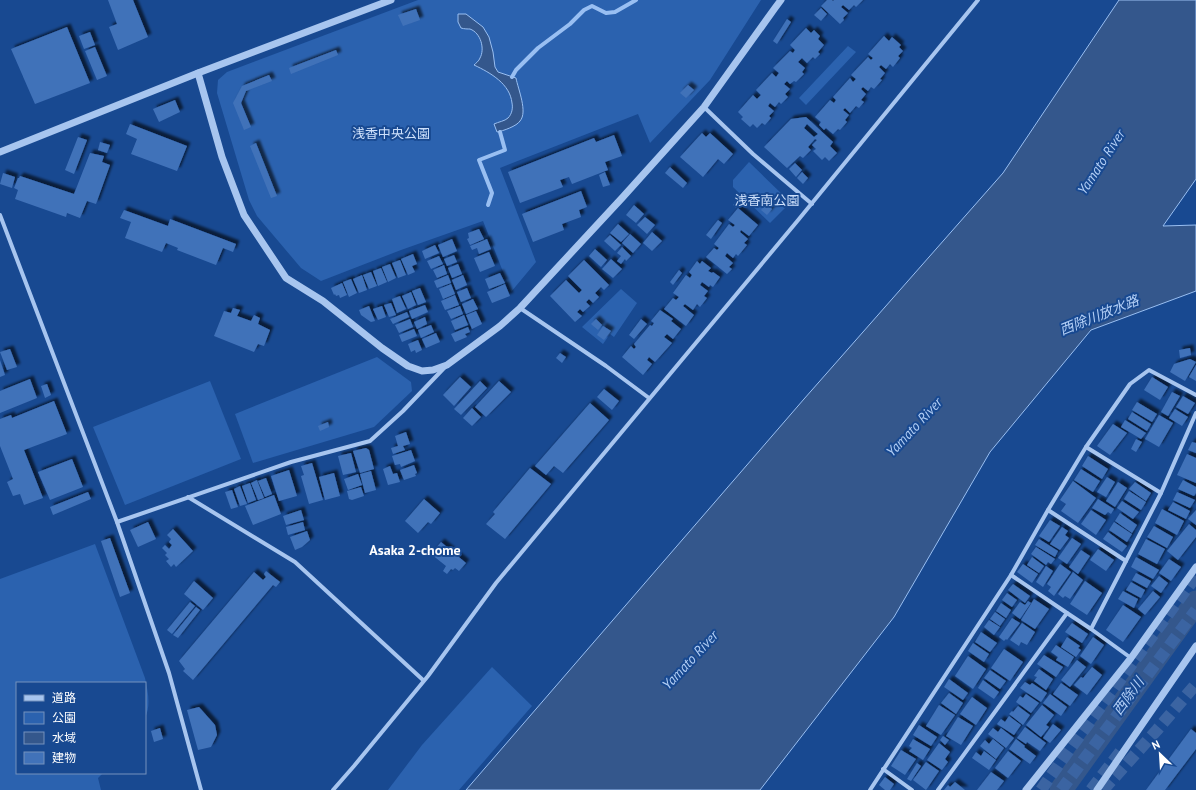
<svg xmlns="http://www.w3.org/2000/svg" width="1196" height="790" font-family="'PT Sans','Noto Sans JP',sans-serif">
<defs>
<filter id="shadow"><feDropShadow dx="3.5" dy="-3.5" stdDeviation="1" flood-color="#0009"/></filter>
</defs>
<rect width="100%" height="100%" fill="#184991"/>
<g fill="#2b62af">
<polygon points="418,0 761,0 710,80 650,143 638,114 500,168 536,262 511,292 483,221 401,250 321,281 301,268 257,216 249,200 217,93 218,80 227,72"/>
<polygon points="848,46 856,52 806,105 799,98"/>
<polygon points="749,162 785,197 787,206 770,223 733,187 733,180"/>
<polygon points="621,289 637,303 614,337 610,334 603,344 582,327"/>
<polygon points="377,357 411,382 412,391 374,427 253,463 235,414"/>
<polygon points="210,381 241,459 125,505 93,427"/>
<path d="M95,544L145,678C148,691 151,706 145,718V683H17V773H103L98,778L101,790H0V579Z"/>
<polygon points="492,667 532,706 459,790 388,790 422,745"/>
</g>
<g fill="#34578c" stroke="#99bff2">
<polygon points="1119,0 1196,0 1196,179 1163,226 1196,225 1196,291 1091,330 990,452 894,617 760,790 466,790 804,399 1003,173"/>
<path d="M458,14H466L483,27L489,37L493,52L495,67L498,72L516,78C518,89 528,112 520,121C517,126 503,131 497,132L494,124C498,122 505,121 508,118C512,114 513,108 512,103C510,84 491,73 474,65C476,63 479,61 480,58C485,49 481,33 470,29C468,29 464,29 461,28L458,22Z"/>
</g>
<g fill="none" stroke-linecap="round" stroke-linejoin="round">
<g stroke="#99bff2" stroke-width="4">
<polyline points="512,77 516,70 538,48 570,24 584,10 592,6 606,13 615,12 636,0"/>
<polyline points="488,205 492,193 479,160 505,150 500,132"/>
</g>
<polyline stroke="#34578c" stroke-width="23" points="1061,790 1196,602"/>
</g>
<g fill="#4172b9" fill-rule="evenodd" filter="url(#shadow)">
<polygon points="108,0 133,0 148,37 118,50 109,27 117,24"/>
<polygon points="827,0 832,0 833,1 834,0 863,0 856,7 854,5 849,10 843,5 841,7 848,13 843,18 844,20 840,24 821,6"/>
<polygon points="821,8 827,14 821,21 814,15"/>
<polygon points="416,9 420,20 403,26 398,15"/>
<polygon points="787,19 791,22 777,44 773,41"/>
<polygon points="67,27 90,83 35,104 11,49"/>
<polygon points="806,28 811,33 814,30 820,36 818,39 824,45 818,52 820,54 815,59 813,57 807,63 802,58 798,62 805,68 802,72 804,74 796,82 794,81 790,84 787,81 784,84 790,89 785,94 788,97 781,104 779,102 775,107 770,103 768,106 774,111 769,116 771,118 765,125 762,123 757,128 753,124 750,127 741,119 743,117 738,112 753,95 757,99 761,95 756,90 772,73 776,77 779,73 773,68 790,51 793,53 795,50 790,45"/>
<polygon points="90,32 95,45 84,49 79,36"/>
<polygon points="884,36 889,41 892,37 901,45 899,47 903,51 898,56 900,58 893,67 890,64 886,69 881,65 879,67 885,73 880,79 882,80 874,89 871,87 868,91 863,87 861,89 866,94 861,100 864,102 859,108 856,106 850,113 845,108 843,110 849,115 845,120 847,122 840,130 838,129 833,134 826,128 824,130 819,125 821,122 815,117 830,100 834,103 836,100 833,97 850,78 853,82 856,79 851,75 868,57 871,60 873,58 868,54"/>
<polygon points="95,47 107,76 97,80 85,51"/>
<polygon points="336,50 338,55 291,74 289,68"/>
<polygon points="269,75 272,81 246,91 241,103 251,127 244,130 233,103 242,86"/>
<polygon points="688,85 694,90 686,98 680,93"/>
<polygon points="175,100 180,112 159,122 153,109"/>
<path d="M806,117L833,142L830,146L837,153L829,161L825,157L822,160L813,151L816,149L812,145L817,140L815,139L808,147L811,150L803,158L800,156L787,168L764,147L791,119ZM807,124L818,134L814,137L804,128Z"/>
<polygon points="130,124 187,146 177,171 131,154 137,139 126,134"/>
<polygon points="702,133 706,137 710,133 733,154 724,164 718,159 703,177 680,157"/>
<polygon points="614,135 622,156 605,162 608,170 572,184 569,177 560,180 563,187 520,203 508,172 594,138 596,142"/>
<polygon points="78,137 87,140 74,174 65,170"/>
<polygon points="100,142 110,145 107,153 98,150"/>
<polygon points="256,143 277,196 271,198 250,146"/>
<polygon points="90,153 104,156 102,162 110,165 96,204 87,201 80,218 67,213 66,217 15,199 18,190 14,188 18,178 19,178 20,176 74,194"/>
<polygon points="795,163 802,170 796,177 789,169"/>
<polygon points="670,167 687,183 683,188 665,173"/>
<polygon points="605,172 610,185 603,187 599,175"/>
<polygon points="802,172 808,178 803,184 797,178"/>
<polygon points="3,173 15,177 12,188 0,184"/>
<polygon points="581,191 587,207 579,210 581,217 562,224 564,230 533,242 522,214"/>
<polygon points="739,197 746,203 743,207 739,204 736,208 733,205"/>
<polygon points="767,204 772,209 767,215 761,210"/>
<polygon points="634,205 644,214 636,223 626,215"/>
<polygon points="738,208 758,225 749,236 741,230 740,232 748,239 744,243 747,245 738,256 736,254 733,258 727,253 725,256 733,263 729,267 732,269 727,274 706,257 714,248 717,250 719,248 714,244 729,224 733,227 735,225 728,220"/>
<polygon points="124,210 168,226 170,219 236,244 233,252 223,248 216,265 177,250 178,248 166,243 162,252 125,238 131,222 120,218"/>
<polygon points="645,217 655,225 647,234 637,225"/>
<polygon points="718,220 722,223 711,239 706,235"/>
<polygon points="618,224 629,234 621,242 610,233"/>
<polygon points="479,229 484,239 470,245 467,239 469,238 468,233"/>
<polygon points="652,232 662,241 652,251 643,243"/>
<polygon points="630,234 641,244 633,253 622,243"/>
<polygon points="610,235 621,245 615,251 604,241"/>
<polygon points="452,239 457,251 443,257 438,245"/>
<polygon points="487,239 491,249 479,254 477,248 472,250 470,246"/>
<polygon points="435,245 439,253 425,259 422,251"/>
<polygon points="622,247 631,256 626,261 625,259 621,264 617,261 621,256 617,253"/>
<polygon points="595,249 607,260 601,267 589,256"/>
<polygon points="489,252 495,266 480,272 474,258"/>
<polygon points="413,254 417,264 412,266 415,272 408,275 401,259"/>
<polygon points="454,255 457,262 447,266 444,259"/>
<polygon points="439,256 443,264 431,269 427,261"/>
<polygon points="611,259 622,269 613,278 602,269"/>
<polygon points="400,260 406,275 398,278 392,263"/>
<polygon points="584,260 609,285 604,290 601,287 595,293 599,297 593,303 589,299 586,302 590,306 583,312 580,309 577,312 582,316 575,322 550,296 566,280 579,293 582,290 568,276"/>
<polygon points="697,261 700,264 702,261 711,268 708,271 712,273 713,272 720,277 713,287 710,285 709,287 702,282 700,285 708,291 704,296 707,298 700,307 697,304 693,310 685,304 683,306 694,315 686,326 664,309 673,298 676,300 679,297 673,293 686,275 690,278 692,275 689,272"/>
<polygon points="390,264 396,278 388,282 382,267"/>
<polygon points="458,264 462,274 452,278 448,268"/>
<polygon points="444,265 447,274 437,278 433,270"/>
<polygon points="381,268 387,282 378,286 373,271"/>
<polygon points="679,270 682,273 673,285 670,282"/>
<polygon points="371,272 377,286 369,289 363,275"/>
<polygon points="500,273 505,283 489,289 485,279"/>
<polygon points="362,275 367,290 359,293 353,279"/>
<polygon points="448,275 451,283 437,288 434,281"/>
<polygon points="463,275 467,285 456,290 452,280"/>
<polygon points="351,279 357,293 349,297 343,282"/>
<polygon points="342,283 347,295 340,298 339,295 336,296 335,294 334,295 331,288"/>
<polygon points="451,284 455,294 443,299 439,289"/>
<polygon points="505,284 510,296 492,303 487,292"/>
<polygon points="420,288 426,302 418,305 412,291"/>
<polygon points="467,288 471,298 461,302 457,292"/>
<polygon points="411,292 416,305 408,309 402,296"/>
<polygon points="455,295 459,305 445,310 441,301"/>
<polygon points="400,296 406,309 397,313 392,299"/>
<polygon points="473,299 478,309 466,314 462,304"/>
<polygon points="391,303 396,315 389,317 384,305"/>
<polygon points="425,305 428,312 412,319 409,311"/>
<polygon points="369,306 375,321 371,322 361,315 359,310"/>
<polygon points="382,306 386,317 378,320 373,309"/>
<polygon points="460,306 463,314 451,319 447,311"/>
<polygon points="233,308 240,310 237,316 251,321 254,315 260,318 258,324 270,330 264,346 258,344 254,352 214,336 224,311 231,313"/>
<polygon points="660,310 673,319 671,321 681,329 673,339 667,334 664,337 672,343 655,362 649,357 647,360 652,364 643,375 622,357 631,346 634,349 636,347 634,344 650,325 652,326 654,323 651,321"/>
<polygon points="476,311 482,324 472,329 466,315"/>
<polygon points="407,312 409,317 393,324 390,319"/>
<polygon points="464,315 468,325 455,330 451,321"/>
<polygon points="425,317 427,324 417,329 414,322"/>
<polygon points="410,319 413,327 399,333 395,325"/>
<polygon points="596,319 602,325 598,330 591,324"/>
<polygon points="641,319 647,324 634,339 629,335"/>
<polygon points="431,325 434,332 421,338 418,330"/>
<polygon points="603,326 611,331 604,340 597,335"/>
<polygon points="468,327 470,332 465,334 467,337 455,342 451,334"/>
<polygon points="414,329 417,336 402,342 399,335"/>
<polygon points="436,333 440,342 426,348 422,339"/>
<polygon points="418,340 422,350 416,353 415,350 411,352 408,344"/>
<polygon points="1190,348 1191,355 1180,358 1179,350"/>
<polygon points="10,349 17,367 7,370 0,352"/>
<polygon points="560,353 566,357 562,363 556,358"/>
<polygon points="1190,359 1196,362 1185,381 1170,372 1174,364"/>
<polygon points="0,360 5,375 0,377"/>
<polygon points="1196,365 1196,381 1189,377"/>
<polygon points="460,377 471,387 454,406 443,395"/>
<polygon points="1152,377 1168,387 1160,400 1144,390"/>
<polygon points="30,379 37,398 0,413 0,391"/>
<polygon points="480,381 487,388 461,415 454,409"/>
<polygon points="499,381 511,392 486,417 475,407"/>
<polygon points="47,384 51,395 45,398 41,386"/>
<polygon points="604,389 619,401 612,410 597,397"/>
<polygon points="1172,392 1180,396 1168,416 1161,412"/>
<polygon points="1183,396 1195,403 1188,414 1176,407"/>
<polygon points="54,401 67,434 24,450 43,498 24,505 20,494 13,496 7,482 13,479 0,446 0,419 11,415 12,418"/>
<polygon points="1137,402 1157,414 1152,422 1132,410"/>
<polygon points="590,403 609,420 563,473 554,466 546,475 535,466"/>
<polygon points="472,408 481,417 472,426 463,418"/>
<polygon points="1175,409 1188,417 1182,426 1169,418"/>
<polygon points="1132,412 1151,424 1147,431 1128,419"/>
<polygon points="1159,415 1173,423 1159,447 1145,439"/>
<polygon points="1125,420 1146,433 1141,439 1121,427"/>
<polygon points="328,422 329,427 320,431 318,426"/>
<polygon points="1113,424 1127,433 1110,455 1097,446"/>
<polygon points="406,432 410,444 403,446 405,450 393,454 391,448 398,446 395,436"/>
<polygon points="1136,439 1142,442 1136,452 1131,449"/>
<polygon points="1192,442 1196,443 1196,453 1188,450"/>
<polygon points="366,448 369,450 374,469 360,473 353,451"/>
<polygon points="411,450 415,461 401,467 400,464 395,465 392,456"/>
<polygon points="351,453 356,472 343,475 338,456"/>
<polygon points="1187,454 1196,458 1196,483 1177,475"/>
<polygon points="1088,456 1108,469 1102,479 1082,466"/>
<polygon points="72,459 83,487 50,500 38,472"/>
<polygon points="312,463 323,500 309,504 301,476 304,475 301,466"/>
<polygon points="414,465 417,473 415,474 416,476 404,480 400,470"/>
<polygon points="390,466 393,474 397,473 400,482 388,485 383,469"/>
<polygon points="530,468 551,484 505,539 486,524 495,514 493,512"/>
<polygon points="1081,469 1100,481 1093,492 1074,480"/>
<polygon points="289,470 297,496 279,501 271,476"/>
<polygon points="371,471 376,490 365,493 360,474"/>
<polygon points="334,473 340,496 325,500 319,477"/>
<polygon points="358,474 362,485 348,490 344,479"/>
<polygon points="1107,477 1115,482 1106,497 1097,492"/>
<polygon points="266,478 272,494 265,497 258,481"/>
<polygon points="257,480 264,498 258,500 251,483"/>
<polygon points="1183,480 1196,487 1196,493 1194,496 1178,489"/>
<polygon points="1073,481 1096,498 1078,523 1061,511 1066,504 1060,500"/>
<polygon points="1118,482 1127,488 1115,507 1106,501"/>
<polygon points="1135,482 1151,493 1146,501 1129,489"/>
<polygon points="250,483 256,500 248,503 242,486"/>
<polygon points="240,486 247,504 240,506 234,489"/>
<polygon points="361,487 364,496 352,500 349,499 347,491"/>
<polygon points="232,490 238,507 231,509 225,492"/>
<polygon points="1129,491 1146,502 1141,510 1124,499"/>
<polygon points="88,492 91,499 53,515 50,507"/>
<polygon points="1177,492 1195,500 1190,508 1173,500"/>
<polygon points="274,495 281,514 253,525 245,506"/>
<polygon points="424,499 440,513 431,524 428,522 418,533 405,521"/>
<polygon points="1098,499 1114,509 1111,514 1108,512 1105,515 1092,508"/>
<polygon points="1122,501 1139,512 1133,519 1117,508"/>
<polygon points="1173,502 1190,511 1186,519 1168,510"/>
<polygon points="1162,509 1184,521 1177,535 1155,523"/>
<polygon points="301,510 304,520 286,525 283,516"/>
<polygon points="1091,510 1106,520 1096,535 1081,524"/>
<polygon points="1196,510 1196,525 1188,519"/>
<polygon points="1120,513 1137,525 1132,533 1115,521"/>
<polygon points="1050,520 1060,526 1049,542 1039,536"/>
<polygon points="148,522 156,539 138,547 130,530"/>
<polygon points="303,522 305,530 288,535 286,527"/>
<polygon points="1114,522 1132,534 1127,542 1109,530"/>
<polygon points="1189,524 1196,530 1196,537 1178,560 1167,551"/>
<polygon points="1154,526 1173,537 1167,548 1147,537"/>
<polygon points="1062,527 1068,531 1065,535 1069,538 1060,550 1050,544"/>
<polygon points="173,529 193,551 176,567 174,564 171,567 166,561 169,559 165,555 167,553 162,548 165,545 169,549 172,545 169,542 171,539 167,535"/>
<polygon points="307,531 310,540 302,547 295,550 290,537"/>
<polygon points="1108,532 1127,546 1122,552 1103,539"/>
<polygon points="110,538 130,593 120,597 101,541"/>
<polygon points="1072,538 1081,544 1067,564 1058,558"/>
<polygon points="1039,539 1058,551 1055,557 1035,545"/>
<polygon points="1146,539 1165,549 1157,564 1138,554"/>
<polygon points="441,542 466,563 459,571 455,568 453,570 451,569 447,574 443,571 446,566 431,554"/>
<polygon points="1036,547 1055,559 1051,564 1048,562 1046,565 1031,554"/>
<polygon points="1098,549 1114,560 1106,571 1090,560"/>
<polygon points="1081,550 1090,556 1078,574 1069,567"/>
<polygon points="1032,557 1044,566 1039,573 1027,565"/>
<polygon points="1136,557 1159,570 1153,579 1131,567"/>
<polygon points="1169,559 1181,567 1171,581 1159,573"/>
<polygon points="1023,564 1038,574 1032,583 1017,572"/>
<polygon points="1060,564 1071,572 1054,596 1048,591 1051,587 1047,584"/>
<polygon points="1046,566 1053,571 1043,587 1036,582"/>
<polygon points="266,571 280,582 276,587 273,585 193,680 183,671 185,669 179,661 254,572 263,580 266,577 264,574"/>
<polygon points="1073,572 1083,580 1070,599 1065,596 1063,598 1058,594"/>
<polygon points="1136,573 1151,581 1147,588 1132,580"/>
<polygon points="1159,576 1168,583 1161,593 1151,586"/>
<polygon points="194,581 213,598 203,610 184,594"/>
<polygon points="1085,581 1102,593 1087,615 1070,604"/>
<polygon points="1131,582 1145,590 1141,598 1126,590"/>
<polygon points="1013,584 1030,596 1025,603 1008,590"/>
<polygon points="1123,591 1138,599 1134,608 1118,599"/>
<polygon points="1153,591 1160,597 1145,615 1138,609"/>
<polygon points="1007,593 1017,600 1012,607 1002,600"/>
<polygon points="1034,599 1049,609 1035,629 1021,620"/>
<polygon points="1028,601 1031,603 1020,619 1012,613 1020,602 1025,605"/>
<polygon points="190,602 195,606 172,634 167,630"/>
<polygon points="1001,603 1011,610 1006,618 996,611"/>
<polygon points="1123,605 1141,617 1123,642 1106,630"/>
<polygon points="196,607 200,610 178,638 173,635"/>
<polygon points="995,612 1005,619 1000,626 990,619"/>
<polygon points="1012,618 1020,623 1007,640 1006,639 1004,641 999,637"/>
<polygon points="989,620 1000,627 994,635 984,627"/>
<polygon points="1022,623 1035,632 1027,645 1021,642 1019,646 1010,640"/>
<polygon points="1072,623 1088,634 1082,643 1065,632"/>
<polygon points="981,632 997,643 990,652 975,642"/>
<polygon points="1067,637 1080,646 1078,648 1081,650 1076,657 1061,647"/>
<polygon points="1093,637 1104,645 1091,664 1080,656"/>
<polygon points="973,643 989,654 984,662 968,651"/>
<polygon points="1056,645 1074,657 1068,667 1056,660 1058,657 1051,652"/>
<polygon points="1004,649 1023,662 1010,681 991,668"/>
<polygon points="1044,655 1063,667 1056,677 1037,664"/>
<polygon points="968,656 986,669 973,689 955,676"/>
<polygon points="1077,660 1086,667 1070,687 1061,680"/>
<polygon points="1092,667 1102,675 1087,695 1074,685 1081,677 1083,678"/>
<polygon points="1039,669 1053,679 1046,690 1034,681 1037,677 1034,676"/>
<polygon points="990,670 1006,681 1000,689 984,678"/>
<polygon points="949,679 968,693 963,700 944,687"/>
<polygon points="983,680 999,692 994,699 978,688"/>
<polygon points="1025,682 1030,685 1032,683 1047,693 1041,702 1020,688"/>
<polygon points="1061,683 1078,695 1070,706 1053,694"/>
<polygon points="949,693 963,703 956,714 941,703"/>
<polygon points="1026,694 1039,703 1031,713 1016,702 1020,696 1023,698"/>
<polygon points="1050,694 1067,707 1061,716 1043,703"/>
<polygon points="972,697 987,708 976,725 960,714"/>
<polygon points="939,705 955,715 941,735 926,726"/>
<polygon points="1042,705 1054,715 1046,725 1049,727 1041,737 1026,725"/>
<polygon points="1018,706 1030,715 1023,725 1009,714 1012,711 1013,712"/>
<polygon points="199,707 215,725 217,735 211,747 198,750 187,710"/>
<polygon points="1009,716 1021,725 1014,735 997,724 1001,719 1005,722"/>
<polygon points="958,717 973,726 961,745 946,736"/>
<polygon points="1053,724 1061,730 1050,743 1043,738"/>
<polygon points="919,725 937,737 931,746 913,735"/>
<polygon points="1025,727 1046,743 1040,751 1027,742 1026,744 1017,738"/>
<polygon points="160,728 163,739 154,742 151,731"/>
<polygon points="993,728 998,732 1001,728 1014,738 1006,748 988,734"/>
<polygon points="1191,729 1196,733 1196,749 1165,790 1146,790"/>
<polygon points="943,736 949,740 945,745 940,740"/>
<polygon points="913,739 930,749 923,760 909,751 912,748 909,746"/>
<polygon points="993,739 1004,748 996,759 980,746 985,740 989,744"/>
<polygon points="1016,739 1025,746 1024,747 1036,756 1030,764 1009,749"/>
<polygon points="939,743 950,752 945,759 948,762 942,770 927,760"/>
<polygon points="901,750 916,759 905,775 891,766"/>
<polygon points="984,751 996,760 989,770 972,758 976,752 981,756"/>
<polygon points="1008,751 1021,761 1008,778 995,768"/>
<polygon points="926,762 939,771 926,790 913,780"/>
<polygon points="917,763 921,766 911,781 907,779"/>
<polygon points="991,772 1004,781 997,790 977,790"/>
<polygon points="885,777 894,784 890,790 885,790 879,785"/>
<polygon points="955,782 965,790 944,790 948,785 950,787"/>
</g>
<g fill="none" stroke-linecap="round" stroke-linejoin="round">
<g stroke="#3b64a2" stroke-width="12" stroke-dasharray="12 6" stroke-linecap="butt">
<polyline points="1041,790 1062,760 1196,576"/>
<polyline points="1061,790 1196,610"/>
<polyline points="1091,790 1121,751"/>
<polyline points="1103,790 1157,730 1196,684"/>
</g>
<g stroke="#a7c5ef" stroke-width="4">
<polyline points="704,107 753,154 812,204"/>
<polyline points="0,215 117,522 169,673 201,790"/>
<polyline points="520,308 606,366 649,398"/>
<polyline points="1086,447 1161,493 1196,413"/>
<polyline points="188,497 295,562 423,680"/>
<polyline points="1048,510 1126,561 1091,629 1131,658"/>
<polyline points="117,522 291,462 370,441 403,411 445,367"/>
<polyline points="1126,561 1161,493"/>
<polyline points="1067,613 1091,629"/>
<polyline points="883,769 912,790"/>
<polyline points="333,790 354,766 428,676 496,583 799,219 978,0"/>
<polyline points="870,790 1011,575 1048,510 1086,447 1130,384 1149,370 1196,395"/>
<polyline points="938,790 1067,613 1011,575"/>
</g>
<g stroke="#a7c5ef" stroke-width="7">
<polyline points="198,73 222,157 244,215 286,278 323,301 382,348 408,366 422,371 433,370 447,365 500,326 520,308 622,198 704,107 775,8 781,0"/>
<polyline points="0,152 198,73 391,0"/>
<polyline points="1026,790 1131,658 1196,567"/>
<polyline points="1097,790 1196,646"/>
</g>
</g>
<g text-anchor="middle" stroke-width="4" stroke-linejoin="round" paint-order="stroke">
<g font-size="13" fill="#cde0fb" stroke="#184991">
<text x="391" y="138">浅香中央公園</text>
<text x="767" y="205">浅香南公園</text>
</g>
<g font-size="14" font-style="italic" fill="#b3cff6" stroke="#184991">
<text transform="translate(1101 162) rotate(-57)" y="5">Yamato River</text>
<text transform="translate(1099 315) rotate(-22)" y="5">西除川放水路</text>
<text transform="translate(914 427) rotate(-47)" y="5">Yamato River</text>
<text transform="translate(690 660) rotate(-47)" y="5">Yamato River</text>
<text transform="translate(1128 696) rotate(-54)" y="5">西除川</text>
</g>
<g font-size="14" font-weight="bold" fill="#fff" stroke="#184991">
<text x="415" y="555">Asaka 2-chome</text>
</g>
</g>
<rect x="16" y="682" width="130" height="92" fill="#184991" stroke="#7492bd"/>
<rect x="24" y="695" width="20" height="6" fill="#a7c5ef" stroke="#7492bd"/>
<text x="52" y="702" font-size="12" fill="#ffffff">道路</text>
<rect x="24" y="712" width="20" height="12" fill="#2b62af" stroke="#7492bd"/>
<text x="52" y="722" font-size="12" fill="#ffffff">公園</text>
<rect x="24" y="732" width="20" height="12" fill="#34578c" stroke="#7492bd"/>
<text x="52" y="742" font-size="12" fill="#ffffff">水域</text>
<rect x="24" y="752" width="20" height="12" fill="#4172b9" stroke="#7492bd"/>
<text x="52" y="762" font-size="12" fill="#ffffff">建物</text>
<g transform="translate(1160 754) rotate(335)" stroke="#184991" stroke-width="3" paint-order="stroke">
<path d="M0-3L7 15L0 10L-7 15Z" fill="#ffffff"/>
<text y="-6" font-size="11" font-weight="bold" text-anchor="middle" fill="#ffffff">N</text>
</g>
</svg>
